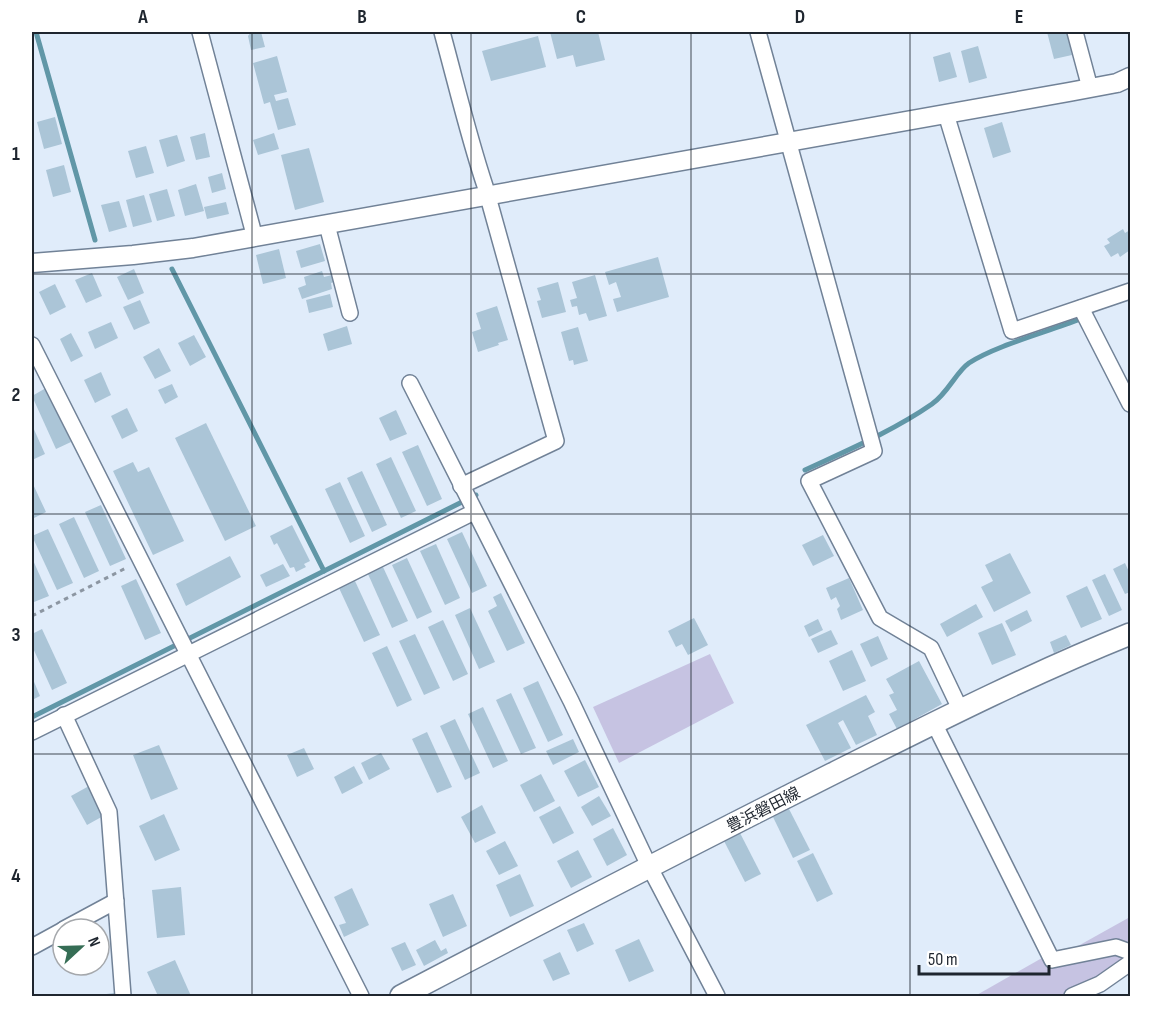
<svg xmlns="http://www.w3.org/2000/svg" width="1162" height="1028" font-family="'Sofia Sans Condensed','Noto Sans JP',sans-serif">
<rect width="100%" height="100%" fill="#e0ecfa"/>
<g fill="#c6c3e2">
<polygon points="710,654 734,703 619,763 593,707"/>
<polygon points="1130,917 1130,940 1125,943 1078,946"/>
<polygon points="1130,950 1084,996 975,996 1049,954"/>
</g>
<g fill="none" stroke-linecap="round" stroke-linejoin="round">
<g stroke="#6197a7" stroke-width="5">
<polyline points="36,32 95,240"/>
<polyline points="172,269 324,571"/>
<path d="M805,470C848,450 893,431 932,404C948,393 956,372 969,363C997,345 1048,332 1080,319"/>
<polyline points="32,717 476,495"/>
</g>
</g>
<g fill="#abc5d7">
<polygon points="251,32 261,32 265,47 251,50 248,36"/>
<polygon points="550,32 598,32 605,60 576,67 573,55 557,59"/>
<polygon points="1047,32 1067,32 1072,55 1054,59"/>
<polygon points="538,36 546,67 491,81 482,51"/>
<polygon points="978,46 987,78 969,83 961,51"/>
<polygon points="950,52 957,77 939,82 933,57"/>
<polygon points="277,56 287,92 274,95 276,101 288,98 296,125 278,130 270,102 264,104 253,63"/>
<polygon points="55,117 62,144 44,149 37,122"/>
<polygon points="1002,122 1011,152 993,158 984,128"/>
<polygon points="205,133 210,157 196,160 190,137"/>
<polygon points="274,133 279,149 258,155 253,140"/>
<polygon points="177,135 185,161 167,167 159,140"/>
<polygon points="146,146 154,173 136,178 128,151"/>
<polygon points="309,148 324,202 295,210 281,155"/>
<polygon points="64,165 71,192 53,197 46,170"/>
<polygon points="222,173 226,189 212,193 208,177"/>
<polygon points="196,184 204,211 185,216 178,190"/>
<polygon points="167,189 175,216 157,221 149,194"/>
<polygon points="144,195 152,222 133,227 126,200"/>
<polygon points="119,201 127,227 109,232 101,205"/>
<polygon points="226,202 229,214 207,219 204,207"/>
<polygon points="1123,229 1125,233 1130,230 1130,250 1120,257 1118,253 1111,257 1104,246 1110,243 1107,239"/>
<polygon points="320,244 325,261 301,268 296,251"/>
<polygon points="279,249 286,278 263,284 256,255"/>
<polygon points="658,257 669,297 617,312 613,299 621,297 616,282 609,285 605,272"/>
<polygon points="134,269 144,293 128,300 117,277"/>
<polygon points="322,271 324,277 332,275 334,282 331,283 332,289 302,299 298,288 306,285 304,277"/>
<polygon points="92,273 102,296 86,303 75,280"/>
<polygon points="595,275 607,316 589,321 586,313 579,315 577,306 572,307 570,300 577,298 572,282"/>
<polygon points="558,282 566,312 542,318 537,301 541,300 537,288"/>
<polygon points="55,284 66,307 50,315 39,292"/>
<polygon points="330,294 333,307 309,313 306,300"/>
<polygon points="140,300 150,323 134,330 123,307"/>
<polygon points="497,306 508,340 498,343 499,345 478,352 472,332 481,329 476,313"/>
<polygon points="111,322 118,338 95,349 88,332"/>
<polygon points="347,326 352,344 328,351 323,334"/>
<polygon points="578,327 588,361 574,365 573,360 569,361 561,332"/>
<polygon points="71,333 83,356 71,362 60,339"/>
<polygon points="194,335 206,357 190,366 178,343"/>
<polygon points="159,348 171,371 155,379 143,357"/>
<polygon points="101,372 111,395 95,403 84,380"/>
<polygon points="172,384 178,397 165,404 158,390"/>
<polygon points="46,388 71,442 56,449 32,396"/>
<polygon points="127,408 138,431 122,439 111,416"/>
<polygon points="396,410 407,434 390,441 379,418"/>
<polygon points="206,423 256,526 225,541 175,438"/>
<polygon points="32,425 45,454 32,460"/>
<polygon points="418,445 442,499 427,506 402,452"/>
<polygon points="391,457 416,511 401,518 376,464"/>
<polygon points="133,462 138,472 149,467 184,541 153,555 113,471"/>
<polygon points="362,471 387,525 372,532 347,478"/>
<polygon points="32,482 46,512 32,519"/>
<polygon points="340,482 365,536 350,543 325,489"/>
<polygon points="101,505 126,559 110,566 85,512"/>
<polygon points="74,517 99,571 84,578 59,524"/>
<polygon points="292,525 310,561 304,564 306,567 296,572 294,567 290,568 277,543 274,545 270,536"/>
<polygon points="48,529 73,583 57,590 32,536"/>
<polygon points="462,532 487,586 472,593 447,539"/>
<polygon points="823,535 834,556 813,566 802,545"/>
<polygon points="436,544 460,598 445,605 420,551"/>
<polygon points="1010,553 1031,593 994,612 981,587 993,581 985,565"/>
<polygon points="230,556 241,577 186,606 176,584"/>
<polygon points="32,558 49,596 34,602 32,598"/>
<polygon points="407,558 432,612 417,619 392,565"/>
<polygon points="1125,563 1130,574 1130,592 1125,594 1113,569"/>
<polygon points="283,564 290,576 266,587 260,575"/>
<polygon points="383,567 408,621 392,628 368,574"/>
<polygon points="1105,574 1122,610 1109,616 1092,580"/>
<polygon points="849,578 863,610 841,620 837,609 840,606 836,597 831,600 826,588"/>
<polygon points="136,579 161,633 145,640 121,586"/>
<polygon points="355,581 380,635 364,642 339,588"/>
<polygon points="1087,586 1102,619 1081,628 1066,596"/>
<polygon points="501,593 525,643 507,651 488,611 497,606 493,597"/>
<polygon points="976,604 983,617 947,637 940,624"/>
<polygon points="470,608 495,662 479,669 455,615"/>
<polygon points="1027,610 1032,621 1011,632 1005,621"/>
<polygon points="694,618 708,645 688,655 682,644 676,647 668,631"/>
<polygon points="818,619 823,630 809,637 804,626"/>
<polygon points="443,620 468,674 453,681 428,627"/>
<polygon points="1002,623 1016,655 992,665 978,633"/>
<polygon points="42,629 67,683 52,690 32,646 32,634"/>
<polygon points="831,630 838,644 818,653 811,639"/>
<polygon points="415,634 440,688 424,695 399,641"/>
<polygon points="1066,635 1071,645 1054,653 1050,642"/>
<polygon points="878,636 888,659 871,667 860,644"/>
<polygon points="387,646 412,700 397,707 372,653"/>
<polygon points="852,650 866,681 843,691 829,661"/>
<polygon points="919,661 942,704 897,729 889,714 897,710 889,695 894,693 886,679"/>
<polygon points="32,677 40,696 32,700"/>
<polygon points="538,681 563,735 548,742 523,688"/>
<polygon points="511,693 536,748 521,754 496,700"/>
<polygon points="866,695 875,712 868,716 877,735 856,745 843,720 838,723 851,748 825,761 806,725"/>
<polygon points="483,707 508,761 493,768 468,714"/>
<polygon points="455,719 480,773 465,780 440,726"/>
<polygon points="427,732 452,787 437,793 412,739"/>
<polygon points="573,739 579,752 553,765 546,751"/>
<polygon points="159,745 178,789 151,800 133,755"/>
<polygon points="304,748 314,769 297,777 287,755"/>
<polygon points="381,753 390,769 369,780 361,763"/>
<polygon points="585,760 599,787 578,797 564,771"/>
<polygon points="354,766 363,783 342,794 334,777"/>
<polygon points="541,774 555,801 534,812 520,785"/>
<polygon points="89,786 105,815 87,825 71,796"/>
<polygon points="599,796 611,816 592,826 581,807"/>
<polygon points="482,805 496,833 475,843 461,817"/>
<polygon points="560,806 574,833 553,844 539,817"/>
<polygon points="789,809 810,850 793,858 773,817"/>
<polygon points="164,814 180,850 155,861 139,826"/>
<polygon points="613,828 627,855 607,866 593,839"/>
<polygon points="740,833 761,874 745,882 724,841"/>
<polygon points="505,841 518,866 499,875 486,851"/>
<polygon points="578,850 592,877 571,888 557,861"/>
<polygon points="813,853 833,894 817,902 797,861"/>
<polygon points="520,874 534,906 510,917 496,885"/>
<polygon points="181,887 185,935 157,938 152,890"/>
<polygon points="352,888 369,925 344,937 339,925 346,923 334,897"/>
<polygon points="453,894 467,926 443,937 429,904"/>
<polygon points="584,923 594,944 577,952 567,930"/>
<polygon points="639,939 654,971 629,982 615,950"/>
<polygon points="435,940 441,951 446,948 448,953 424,966 416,950"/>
<polygon points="405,942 416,965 402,971 391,948"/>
<polygon points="560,952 570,974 553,981 543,960"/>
<polygon points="175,960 191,996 158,996 147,972"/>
<polygon points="114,993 114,996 99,996 99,995"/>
</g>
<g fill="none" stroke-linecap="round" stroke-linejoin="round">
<g stroke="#718297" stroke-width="18">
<g id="minor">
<polyline points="200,32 255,238"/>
<path d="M442,32C456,83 468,135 485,186L556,441L461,486"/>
<polyline points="758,32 874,451 809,481 880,618 931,648 960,709"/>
<polyline points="1075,32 1090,88"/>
<polyline points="946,114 1012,331 1130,291"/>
<polyline points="327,225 350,313"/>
<polyline points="1081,308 1130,404"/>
<polyline points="32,345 361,996"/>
<polyline points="410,383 571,701 649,866 717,996"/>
<polyline points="64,715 109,812 123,996"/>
<polyline points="934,723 1052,960 1116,947 1130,952"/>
<polyline points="32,732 474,512"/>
<polyline points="64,929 116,901"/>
<polyline points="32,947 63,930"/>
<polyline points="1072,996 1100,984 1130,963"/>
</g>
</g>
<g stroke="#718297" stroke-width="21">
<polyline id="tertiary" points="32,263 133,255 193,248 1069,92 1117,83 1130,77"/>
</g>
<g stroke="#718297" stroke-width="24">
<path id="secondary" d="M401,996C544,921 687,847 832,774C930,725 1028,675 1130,634"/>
</g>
<polyline stroke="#8c96a2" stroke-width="3" stroke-dasharray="4.5 4.5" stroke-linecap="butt" points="32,616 126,568"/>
<use href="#minor" stroke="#fff" stroke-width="15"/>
<use href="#tertiary" stroke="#fff" stroke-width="18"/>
<use href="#secondary" stroke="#fff" stroke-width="21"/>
</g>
<path fill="none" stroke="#1f262f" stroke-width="1.5" stroke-opacity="0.55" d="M252,32V996M471,32V996M691,32V996M910,32V996M32,274H1130M32,514H1130M32,754H1130"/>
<g text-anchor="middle" stroke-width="6" stroke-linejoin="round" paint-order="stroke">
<g font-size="16" fill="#1f262f" stroke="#fff">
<text transform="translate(763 809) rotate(-27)" y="6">豊浜磐田線</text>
</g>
</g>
<rect width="1162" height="1028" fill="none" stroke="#ffffff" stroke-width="66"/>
<g transform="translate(81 947) rotate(68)"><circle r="28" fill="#ffffff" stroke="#a5a8ac" stroke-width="1.5"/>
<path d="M0-4.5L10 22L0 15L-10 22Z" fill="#356d55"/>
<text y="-9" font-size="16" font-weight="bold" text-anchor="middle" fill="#1f262f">N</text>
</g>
<path d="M919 965v9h130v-9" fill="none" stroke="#1f262f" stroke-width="3"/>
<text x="928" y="965" font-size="18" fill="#1f262f" stroke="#ffffff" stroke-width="4.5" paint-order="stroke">50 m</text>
<rect x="33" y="33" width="1096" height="962" fill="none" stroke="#1f262f" stroke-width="2"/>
<g font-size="20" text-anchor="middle" font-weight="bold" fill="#1f262f">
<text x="143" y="23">A</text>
<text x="362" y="23">B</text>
<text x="581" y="23">C</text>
<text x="800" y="23">D</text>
<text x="1019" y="23">E</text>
<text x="16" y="160">1</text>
<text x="16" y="401">2</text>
<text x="16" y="641">3</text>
<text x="16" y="882">4</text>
</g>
</svg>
